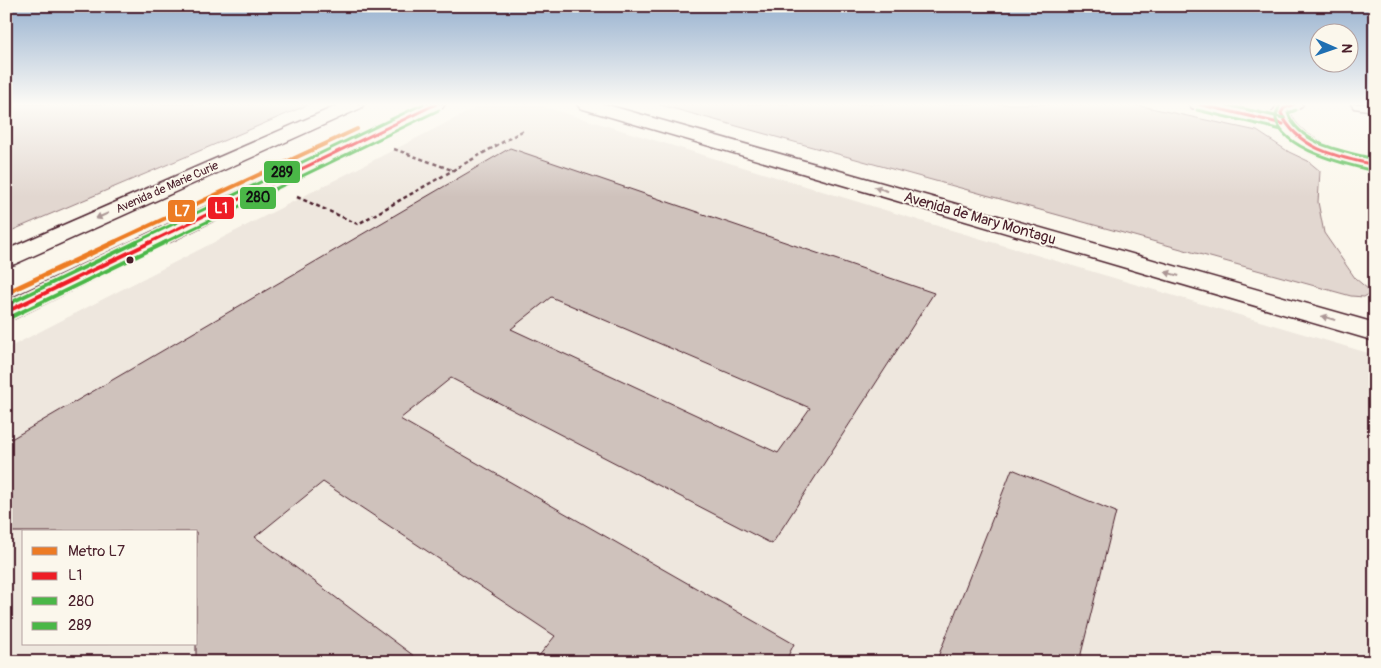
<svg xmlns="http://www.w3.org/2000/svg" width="1381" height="668" font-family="Pangolin,sans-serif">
<rect width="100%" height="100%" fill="#fbf7ec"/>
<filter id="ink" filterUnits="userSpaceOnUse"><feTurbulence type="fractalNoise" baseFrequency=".02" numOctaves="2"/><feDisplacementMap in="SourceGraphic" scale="10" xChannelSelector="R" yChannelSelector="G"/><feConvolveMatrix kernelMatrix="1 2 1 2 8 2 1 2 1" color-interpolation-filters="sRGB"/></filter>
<g filter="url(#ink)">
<path fill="#eee7de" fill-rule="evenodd" d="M483,104H535L931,224L1375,355V662H6V349ZM24,532H196V644H24Z"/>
<g fill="#e2d7d0" stroke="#967b7e">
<polygon points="6,104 310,104 6,233"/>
<polygon points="657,104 1132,104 1257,131 1289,152 1308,161 1320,171 1318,202 1324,233 1355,278 1369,290 1369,294 1364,297 1351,296"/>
</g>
<g fill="#cfc2bc" stroke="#4a1f2b" fill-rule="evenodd">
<path d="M510,148L934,293L772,544L451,378L400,419L794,644L785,662H534L555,636L323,482L255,537L422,662H196V532H6V442ZM551,297L810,408L778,453L511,329Z"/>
<polygon points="1012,469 1116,512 1079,662 936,662"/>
</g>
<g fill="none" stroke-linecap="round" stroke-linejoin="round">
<g stroke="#4a1f2b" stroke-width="3">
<g id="minor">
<polygon points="341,104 364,104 361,108 15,264 6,266 6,250"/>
<polygon points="423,104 445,104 442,108 15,318 6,320 6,301"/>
<polygon points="577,104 604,104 1375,323 1375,341 580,108"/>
<path d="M1189,104H1219L1273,116L1272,113L1278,104H1303L1300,108L1290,113C1299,142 1348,153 1375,159V171C1341,164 1301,156 1278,128L1192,108Z"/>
<polygon points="1351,104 1375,104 1375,111 1354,108"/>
</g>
</g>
<g stroke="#4a1f2b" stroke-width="2.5" stroke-dasharray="4 3" stroke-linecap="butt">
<polyline points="394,149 452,170"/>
<polyline points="297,197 358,224 524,130"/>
</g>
<use href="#minor" fill="#fbf7ec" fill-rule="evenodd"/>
<g stroke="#fbf7ec" stroke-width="6">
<g id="bus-1-far1">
<polyline points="1198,104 1283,124"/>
<path d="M1294,104L1284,108L1281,113C1298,150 1339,157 1375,165"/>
<polyline points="148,243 436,104"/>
</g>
</g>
<g stroke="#fbf7ec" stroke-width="8">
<polyline id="bus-1" points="6,312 151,242"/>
</g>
<g stroke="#fbf7ec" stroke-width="6">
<g id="bus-2-far1">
<path d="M1280,104C1279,108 1275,115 1276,119C1282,150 1348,165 1374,171"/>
<polyline points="1197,110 1282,130"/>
<polyline points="163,243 439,110"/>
</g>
</g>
<g stroke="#fbf7ec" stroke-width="8">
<polyline id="bus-2" points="9,318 166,242"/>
</g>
<g stroke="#fbf7ec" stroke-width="6">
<g id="bus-3-far1">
<polyline points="1223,104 1284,118"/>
<path d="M1296,110L1288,113C1299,145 1346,152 1375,159"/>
<polyline points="134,243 423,104"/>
</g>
</g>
<g stroke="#fbf7ec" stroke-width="8">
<polyline id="bus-3" points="6,305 137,242"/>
</g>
<use href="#bus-1-far1" stroke="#ee1c25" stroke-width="3"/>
<use href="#bus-1" stroke="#ee1c25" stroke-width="4"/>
<use href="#bus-2-far1" stroke="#4ab747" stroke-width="3"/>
<use href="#bus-2" stroke="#4ab747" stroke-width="4"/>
<use href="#bus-3-far1" stroke="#4ab747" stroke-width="3"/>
<use href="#bus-3" stroke="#4ab747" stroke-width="4"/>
<g stroke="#fbf7ec" stroke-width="7">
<polyline id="metro-1-far1" points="112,243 357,129"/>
</g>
<g stroke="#fbf7ec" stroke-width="9">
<polyline id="metro-1" points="6,293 115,242"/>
</g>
<use href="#metro-1-far1" stroke="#ed7b24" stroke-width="4"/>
<use href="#metro-1" stroke="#ed7b24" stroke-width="5"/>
</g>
<defs><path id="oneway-solid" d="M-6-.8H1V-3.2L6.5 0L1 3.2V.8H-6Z" transform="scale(1.25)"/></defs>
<g fill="#ab9695">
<use href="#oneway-solid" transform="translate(881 189) rotate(-162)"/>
<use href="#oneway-solid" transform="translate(102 216) rotate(156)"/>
<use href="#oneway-solid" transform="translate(1172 274) rotate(-164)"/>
<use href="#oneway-solid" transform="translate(1328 318) rotate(-164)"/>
</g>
</g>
<linearGradient id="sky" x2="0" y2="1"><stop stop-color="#97b1cf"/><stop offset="0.53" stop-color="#fdfbf6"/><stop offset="1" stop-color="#fdfbf6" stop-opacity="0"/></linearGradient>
<rect width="1381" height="197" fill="url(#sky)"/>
<circle fill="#4a1f2b" stroke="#fbf7ec" stroke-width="2" cx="130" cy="260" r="4.5"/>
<g text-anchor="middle" stroke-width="4" stroke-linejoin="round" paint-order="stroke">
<g font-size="12" fill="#4a1f2b" stroke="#fbf7ec">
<text transform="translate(167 187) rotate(-24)" y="4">Avenida de Marie Curie</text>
</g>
<g font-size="15" fill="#4a1f2b" stroke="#fbf7ec">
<text transform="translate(980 218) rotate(16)" y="5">Avenida de Mary Montagu</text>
</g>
</g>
<g stroke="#fbf7ec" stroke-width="2">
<rect x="263" y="160" width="38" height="24" rx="5" fill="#4ab747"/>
<rect x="239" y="186" width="38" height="24" rx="5" fill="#4ab747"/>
<rect x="207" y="196" width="28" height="24" rx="5" fill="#ee1c25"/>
<rect x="167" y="199" width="29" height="24" rx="5" fill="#ed7b24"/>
</g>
<g font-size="14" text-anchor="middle" font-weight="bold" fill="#fff">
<text x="221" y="213">L1</text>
<text x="182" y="216">L7</text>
</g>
<g font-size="14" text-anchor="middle" font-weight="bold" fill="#111">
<text x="282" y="177">289</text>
<text x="258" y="202">280</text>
</g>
<rect width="1381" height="668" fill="none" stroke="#fbf7ec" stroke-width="25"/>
<rect x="12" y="12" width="1356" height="643" fill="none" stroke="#4a1f2b" stroke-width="2" filter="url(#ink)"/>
<rect x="22" y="530" width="175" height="115" fill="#fbf7ec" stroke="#b4a19f"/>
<rect x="32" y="547" width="25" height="8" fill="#ed7b24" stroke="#b4a19f"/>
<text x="68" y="556" font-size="15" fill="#4a1f2b">Metro L7</text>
<rect x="32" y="572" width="25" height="8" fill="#ee1c25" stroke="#b4a19f"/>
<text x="68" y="580" font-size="15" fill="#4a1f2b">L1</text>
<rect x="32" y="597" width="25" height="8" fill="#4ab747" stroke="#b4a19f"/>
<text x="68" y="606" font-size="15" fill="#4a1f2b">280</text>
<rect x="32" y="622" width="25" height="8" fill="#4ab747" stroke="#b4a19f"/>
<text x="68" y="630" font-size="15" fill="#4a1f2b">289</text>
<g transform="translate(1334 48) rotate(92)"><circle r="24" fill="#fbf7ec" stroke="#b4a19f"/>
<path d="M0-4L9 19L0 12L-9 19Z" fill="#1f6fb2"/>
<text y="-8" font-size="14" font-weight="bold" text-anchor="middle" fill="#4a1f2b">N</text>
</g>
</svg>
